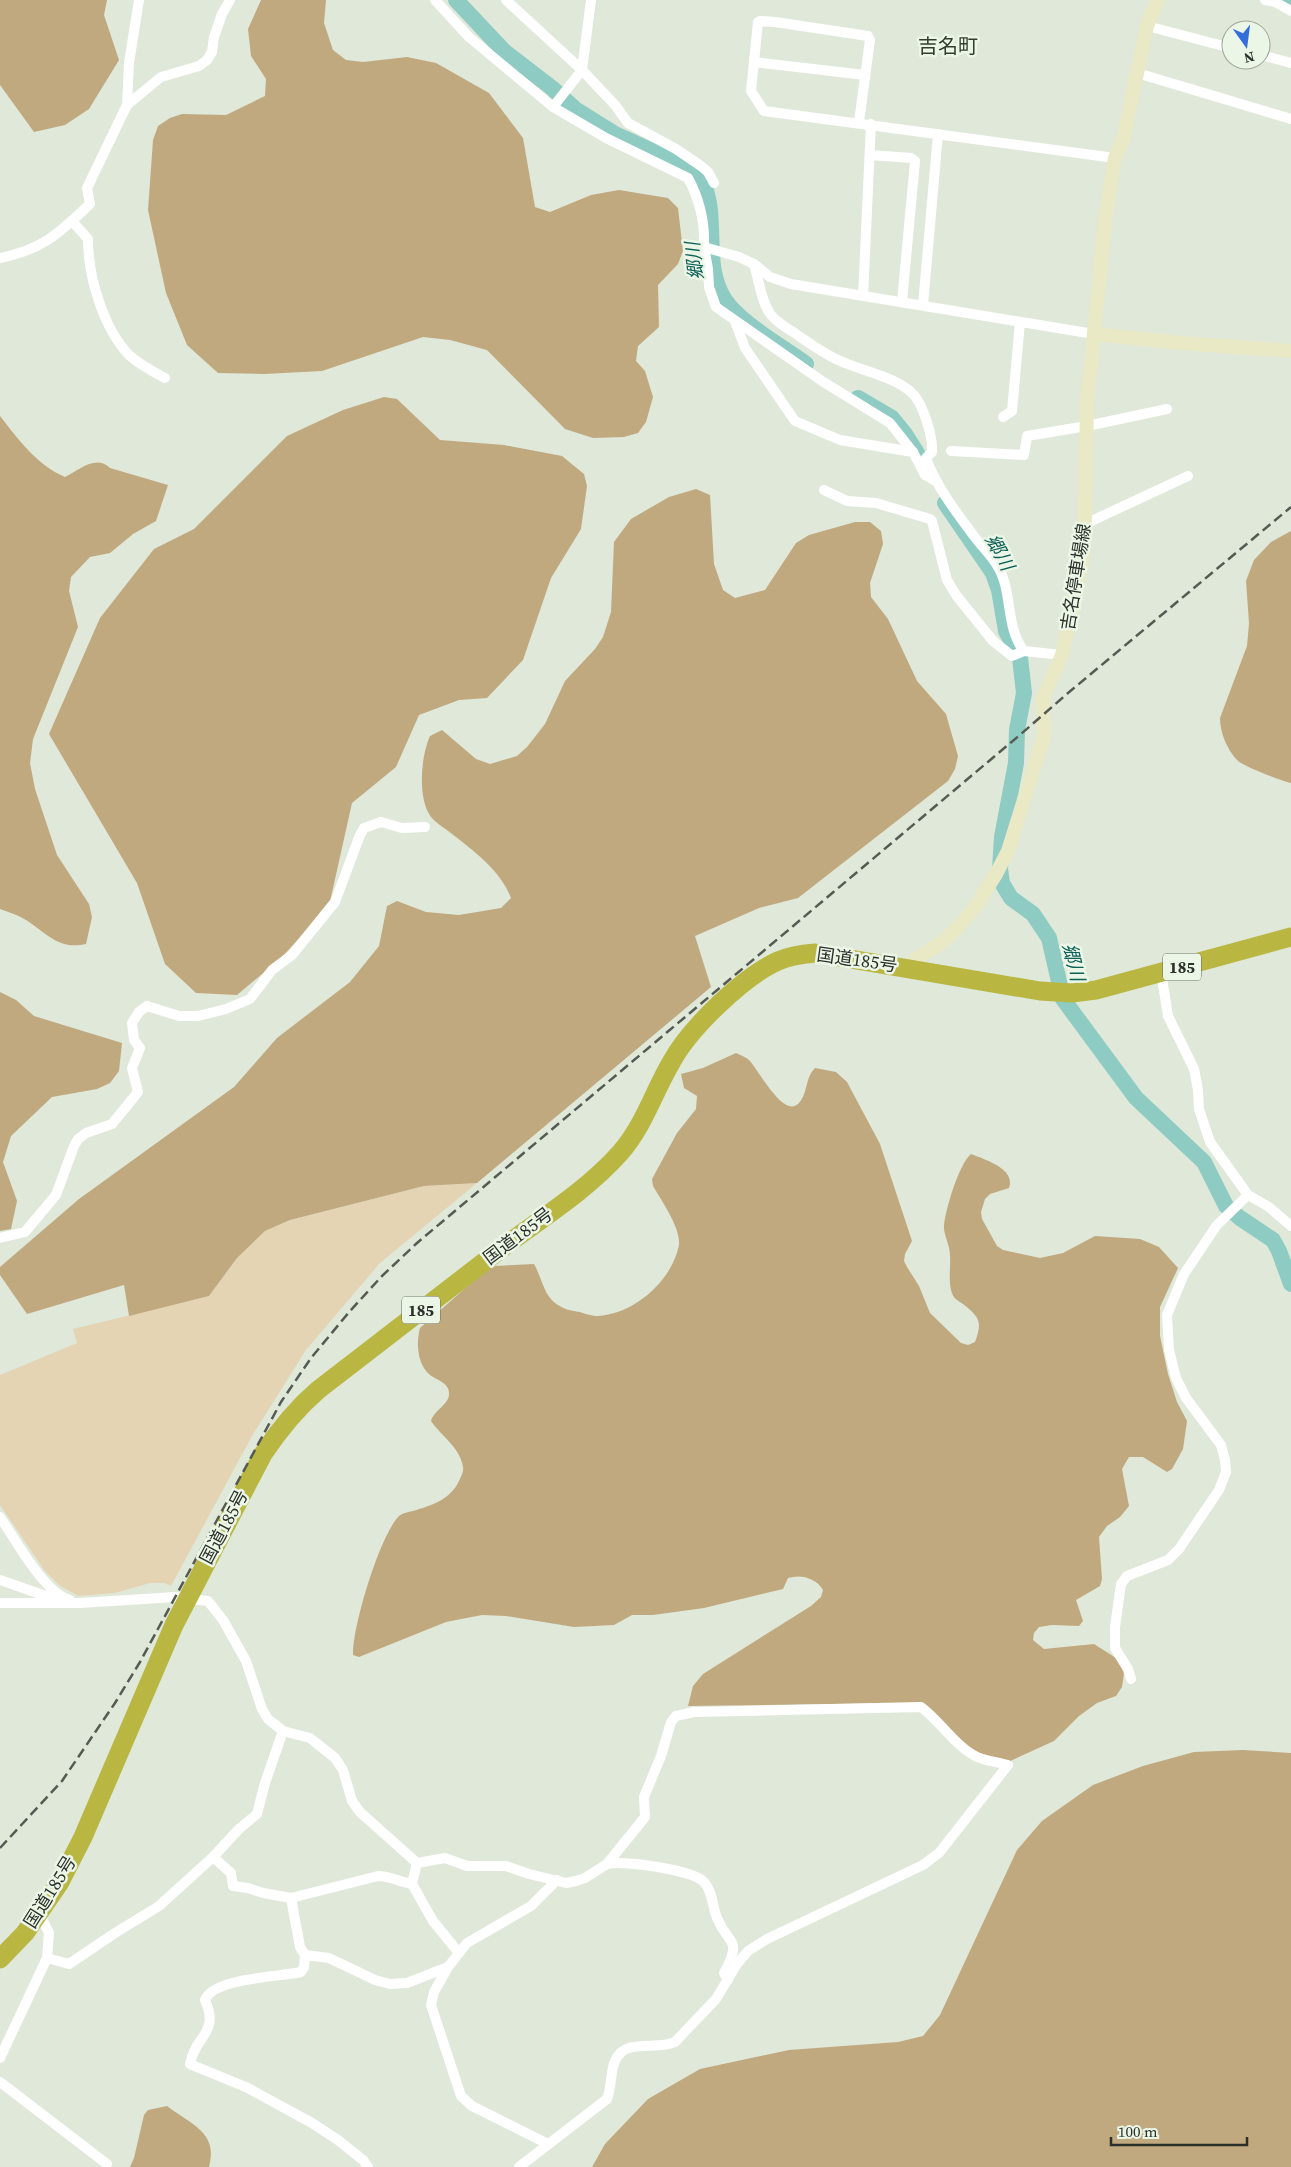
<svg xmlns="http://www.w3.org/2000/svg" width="1291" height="2167" font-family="'Source Serif 4','Noto Sans JP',serif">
<rect width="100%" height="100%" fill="#dfe8d9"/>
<polygon fill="#e5d4b4" points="477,1183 380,1263 306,1350 252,1436 171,1586 164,1583 150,1583 115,1593 78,1596 59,1585 45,1571 0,1505 0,1375 77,1343 73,1329 209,1296 237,1258 265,1231 290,1220 424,1186"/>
<g fill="#c0a97e">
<polygon points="0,0 107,0 104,15 119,60 89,109 65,125 34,132 0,85"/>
<polygon points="261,0 326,0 324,23 333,50 346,60 363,62 407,57 436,63 489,93 523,138 535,207 550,212 591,195 619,190 668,198 678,208 683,251 678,264 658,285 659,327 638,346 636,361 645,371 653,397 646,422 638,433 624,437 593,438 565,429 487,350 450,340 423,337 322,371 264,374 218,373 187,345 166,293 148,210 153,140 158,126 170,118 182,114 226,115 265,96 266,79 251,56 248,29"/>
<polygon points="384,397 397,399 440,440 504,445 562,456 584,474 587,486 581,529 551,578 523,660 487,698 459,700 419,715 396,767 352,803 329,906 280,959 237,995 196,993 165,964 137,883 49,734 100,618 154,549 194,529 287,436 343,410"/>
<path d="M0,416C18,439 37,465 65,477C79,470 96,454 110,468L168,485L156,521L133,534L110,553L90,557L71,577L69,591L78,627L33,739L30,763L35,789L57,855L89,904L92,917L86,944C58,950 48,934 26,920C18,915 8,912 0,909Z"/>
<path d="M696,489L710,495L714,564L723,590L735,598L765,590L796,543L809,535L855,522H870L881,531L883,544L870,583L871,597L888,619L917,681L946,714L958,756L955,769L948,781L798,898L759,908L695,936L711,987L477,1183L424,1186L290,1220L265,1231L237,1258L209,1296L129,1316L124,1285L27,1314L0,1275V1267L79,1199L234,1087L277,1038L350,982L379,946L387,906L397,901L426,912L459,915L501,908L511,898C501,871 474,851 452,834C446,829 436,823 431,817C417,798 421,756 430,736L442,730L476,759L490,764L517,756L527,747L545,724L565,681L595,649L603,637L611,612L614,542L631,519L669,497Z"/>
<path d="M1291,531V783C1282,781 1242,766 1237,760C1227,749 1220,733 1220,718L1247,646L1249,623L1246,581L1254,560L1271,542Z"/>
<polygon points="0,992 16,1000 34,1016 122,1043 119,1071 110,1083 97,1089 52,1097 11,1136 3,1162 17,1201 11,1229 0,1231"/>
<path d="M736,1053C740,1055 746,1057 749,1060C758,1069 784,1120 799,1103C808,1093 805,1078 815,1068L836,1072L847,1082L880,1144L912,1241L905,1254L904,1261L907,1267L919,1286L930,1313L961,1343L968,1345L975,1342C983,1321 979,1317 963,1304C960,1302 955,1299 954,1297C947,1286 951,1267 950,1255C950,1245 943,1234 944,1225C946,1208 959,1164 971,1154C986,1160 1016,1169 1009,1188L990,1194L985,1199L981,1212L982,1219L997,1246L1003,1250L1040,1258L1063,1253L1095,1236L1140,1239L1159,1247L1178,1268L1160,1307V1336L1168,1374L1177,1402L1187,1421L1183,1449L1172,1469L1167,1472L1143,1457H1129L1122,1469L1129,1506L1120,1517L1107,1526L1099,1537L1102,1579L1100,1586L1076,1600L1083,1621L1079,1626L1052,1625L1039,1627L1034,1633L1033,1640L1044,1649L1094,1644L1119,1660L1124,1673L1122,1687L1116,1696L1097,1703L1079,1716L1054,1741L1008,1762L975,1752L908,1703L688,1706L693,1686L703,1674L811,1606L821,1597L823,1590C816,1578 801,1574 788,1578L783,1589L704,1608L653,1615H632L614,1625L574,1627L506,1616L482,1615L446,1622L359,1657L353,1655C352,1627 380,1535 399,1516C403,1513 408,1512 413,1511C432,1505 450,1500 459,1481C461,1476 464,1472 463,1467C460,1447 441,1436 431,1421C434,1410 450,1404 449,1393C449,1383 437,1380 430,1375C417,1364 416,1343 420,1328L487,1269L494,1266L534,1264C541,1276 544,1295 555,1303C563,1309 571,1311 580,1312C585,1314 593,1316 598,1316C634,1314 672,1281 679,1245C681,1228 661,1200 653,1186L652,1179L677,1133L696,1109L697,1096L684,1088L681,1074L703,1068Z"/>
<polygon points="1243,1750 1291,1753 1291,2167 592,2167 605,2144 648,2099 700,2069 789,2050 898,2042 923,2036 940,2015 1017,1850 1042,1821 1093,1785 1143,1766 1194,1752"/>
<path d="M167,2106C190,2124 219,2132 209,2167H130L134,2158L144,2115L148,2110Z"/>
</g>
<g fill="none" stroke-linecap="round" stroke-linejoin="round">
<g stroke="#8ecbc2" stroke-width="16">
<path d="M456,0L504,51L552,88L575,109L615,134L696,171C724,208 699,261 725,300C739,322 783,347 806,364"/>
<polyline points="1288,0 1291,2"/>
<polyline points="858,398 892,418 905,434 917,453"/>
<polyline points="945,503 993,573 999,590 1006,631 1020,658 1024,693 1017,730 1016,763 1002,837 1000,869 1002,883 1011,898 1033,914 1049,938 1063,999 1136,1098 1204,1162 1226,1206 1240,1218 1273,1240 1279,1251 1291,1284"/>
</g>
<g stroke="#fff" stroke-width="10">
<path d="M435,0L469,37L553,107L606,138L688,178C700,200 705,222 704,247L739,257L754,264L770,277L791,284L1094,334"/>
<polyline points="506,0 582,70 615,105 628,123 676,149 701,166 708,172 714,183"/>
<polyline points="1265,0 1275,2 1291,11"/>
<polyline points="1147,26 1231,48"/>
<polyline points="1261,55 1291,63"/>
<polyline points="754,62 865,75"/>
<polyline points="1137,73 1291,119"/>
<polyline points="127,105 129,63 139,0"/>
<polyline points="553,107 582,70 591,0"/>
<polyline points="859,122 870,40 868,36 775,22 760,21 758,22 751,91 764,111 1115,158"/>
<polyline points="870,155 911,158 915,161 902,302"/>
<path d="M72,221L88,239C88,276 103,328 129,355C140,365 152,371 165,378"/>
<polyline points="704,247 708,269 709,287 716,307 822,381 890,423 913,452 925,475 937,482"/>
<path d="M0,258C44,249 59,233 90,204L87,188L127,105L161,77L199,66L207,60L212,52L214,37L222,14L230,0"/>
<path d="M754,265C759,280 761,302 771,315C777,323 788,328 796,334C809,343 823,353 838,360C859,370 893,376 911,392C923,402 933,437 932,452L926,458C936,486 956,512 974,536C982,547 992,556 998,567C1013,592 1005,627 1024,651"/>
<polyline points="863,296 871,124"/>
<polyline points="923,305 938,134"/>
<polyline points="735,321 745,348 795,421 840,440 913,452"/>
<polyline points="1003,417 1012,411 1020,322"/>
<polyline points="951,451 1024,455 1027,436 1087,426 1167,409"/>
<polyline points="824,490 847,501 876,503 930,519 932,521 947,580 956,595 993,641 1012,656 1024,651 1062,655"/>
<polyline points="1085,524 1188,476"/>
<polyline points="1161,972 1168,1016 1194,1069 1198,1090 1199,1109 1210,1142 1248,1195 1269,1207 1291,1226"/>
<polyline points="0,1238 25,1232 56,1195 74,1146 78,1139 86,1133 112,1124 138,1092 132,1068 140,1048 134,1040 132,1023 139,1012 147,1006 179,1016 198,1016 226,1009 250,999 272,970 292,955 335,902 360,835 364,828 381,822 402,828 425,827"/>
<path d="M0,1517C16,1540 44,1593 70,1600"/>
<polyline points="0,1580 46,1596 56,1603"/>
<polyline points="0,1603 80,1603 175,1597 208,1601 223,1620 246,1661 262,1709 268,1719 283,1731 310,1738 335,1758 343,1770 352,1801 360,1812 417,1863"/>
<polyline points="1131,1679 1128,1669 1115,1648 1115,1627 1121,1584 1127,1576 1168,1560 1179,1549 1219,1490 1226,1472 1225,1460 1221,1445 1186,1398 1176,1378 1169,1350 1167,1315 1184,1274 1217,1225 1248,1195"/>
<path d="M213,1857L231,1873L233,1886L248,1888L263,1893L291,1898L378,1876C390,1876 400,1882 412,1884"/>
<path d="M417,1863L445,1858L467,1866H506L529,1874L566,1883L576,1881L585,1878L607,1864L645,1817L644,1797L661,1756L671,1722L676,1716L694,1712L921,1707C941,1722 955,1746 977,1757C986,1761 998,1762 1008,1765L939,1853L923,1865L767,1939L748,1951L737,1964L716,1999L675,2042C656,2051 625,2037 615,2061C610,2073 612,2086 607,2099L519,2167"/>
<polyline points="417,1863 412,1884 433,1921 459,1953"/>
<path d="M607,1864C624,1860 693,1870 704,1882C713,1892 712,1906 717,1918C729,1947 743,1937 724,1973L728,1980"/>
<path d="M291,1898L300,1947L305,1955L304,1967L301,1972C279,1977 213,1978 205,2000C220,2034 195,2035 190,2064L246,2087L312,2123L338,2140L363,2160L368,2167"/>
<polyline points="305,1955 329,1958 375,1980 390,1984 407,1983 448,1967"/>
<polyline points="47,1958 69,1964 115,1933 159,1906 213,1857 239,1829 257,1814 265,1783 283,1731"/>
<polyline points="0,2058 47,1958 49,1933 39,1913"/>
<polyline points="0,2082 107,2164"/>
<polyline points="548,2144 472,2106 461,2096 431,2005 434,1992 448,1967 467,1943 531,1906 557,1880"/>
</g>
<g stroke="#eae9c6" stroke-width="14">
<polyline points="1094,334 1181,343 1291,351"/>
<polyline points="909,968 914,960 944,941 958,927 976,906 996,874 1008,851 1044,736 1043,698 1062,655 1082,564 1085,518 1087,403 1106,214 1115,158 1123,140 1147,26 1158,0"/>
</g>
<path stroke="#b9b742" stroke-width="19" d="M0,1959L25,1933L60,1882L83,1837L174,1625L263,1454C279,1430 296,1409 318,1390C381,1342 443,1293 506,1245C545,1216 588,1189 620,1153C644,1126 654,1091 672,1061C690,1028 744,976 778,961C789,956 803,954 815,953L1040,991L1072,993L1096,990L1291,937"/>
<polyline stroke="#555a52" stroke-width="2.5" stroke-dasharray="10 5" stroke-linecap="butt" points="0,1848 62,1781 115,1703 140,1662 281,1402 311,1358 350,1311 382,1276 417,1243 1021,734 1068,693 1291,507"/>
</g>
<g text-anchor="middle" stroke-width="5" stroke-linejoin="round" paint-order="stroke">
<g fill="#ecf6e6" stroke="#666b62" stroke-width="1">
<rect x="1163" y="953.5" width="38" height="27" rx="4"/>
<rect x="402" y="1296.5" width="38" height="27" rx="4"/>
</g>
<g font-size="16" font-weight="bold" fill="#2c302a">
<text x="1182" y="973">185</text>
<text x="421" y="1316">185</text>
</g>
<g font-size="18" fill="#2c302a" stroke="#ecf6e6">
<text transform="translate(1076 577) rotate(-81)" y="6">吉名停車場線</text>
<text transform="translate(857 960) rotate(8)" y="6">国道185号</text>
<text transform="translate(518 1236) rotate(-37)" y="6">国道185号</text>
<text transform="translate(224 1527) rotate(-62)" y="6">国道185号</text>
<text transform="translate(50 1892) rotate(-58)" y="6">国道185号</text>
</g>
<g font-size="19" font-style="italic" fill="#0f625a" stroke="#ecf6e6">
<text transform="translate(694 261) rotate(-97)" y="7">郷川</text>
<text transform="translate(1000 552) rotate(61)" y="7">郷川</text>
<text transform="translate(1074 962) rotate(76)" y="7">郷川</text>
</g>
<g font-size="20" fill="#343c2f" stroke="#ecf6e6">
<text x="948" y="53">吉名町</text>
</g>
</g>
<g transform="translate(1246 45) rotate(166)"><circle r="24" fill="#ecf6e6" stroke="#9fa79b"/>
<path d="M0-4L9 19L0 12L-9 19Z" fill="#326fdd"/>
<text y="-8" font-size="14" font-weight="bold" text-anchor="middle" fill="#2c302a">N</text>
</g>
<path d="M1111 2137v8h136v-8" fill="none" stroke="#2c302a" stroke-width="2.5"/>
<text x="1118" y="2137" font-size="15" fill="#2c302a" stroke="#ecf6e6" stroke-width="4" paint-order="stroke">100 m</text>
</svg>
